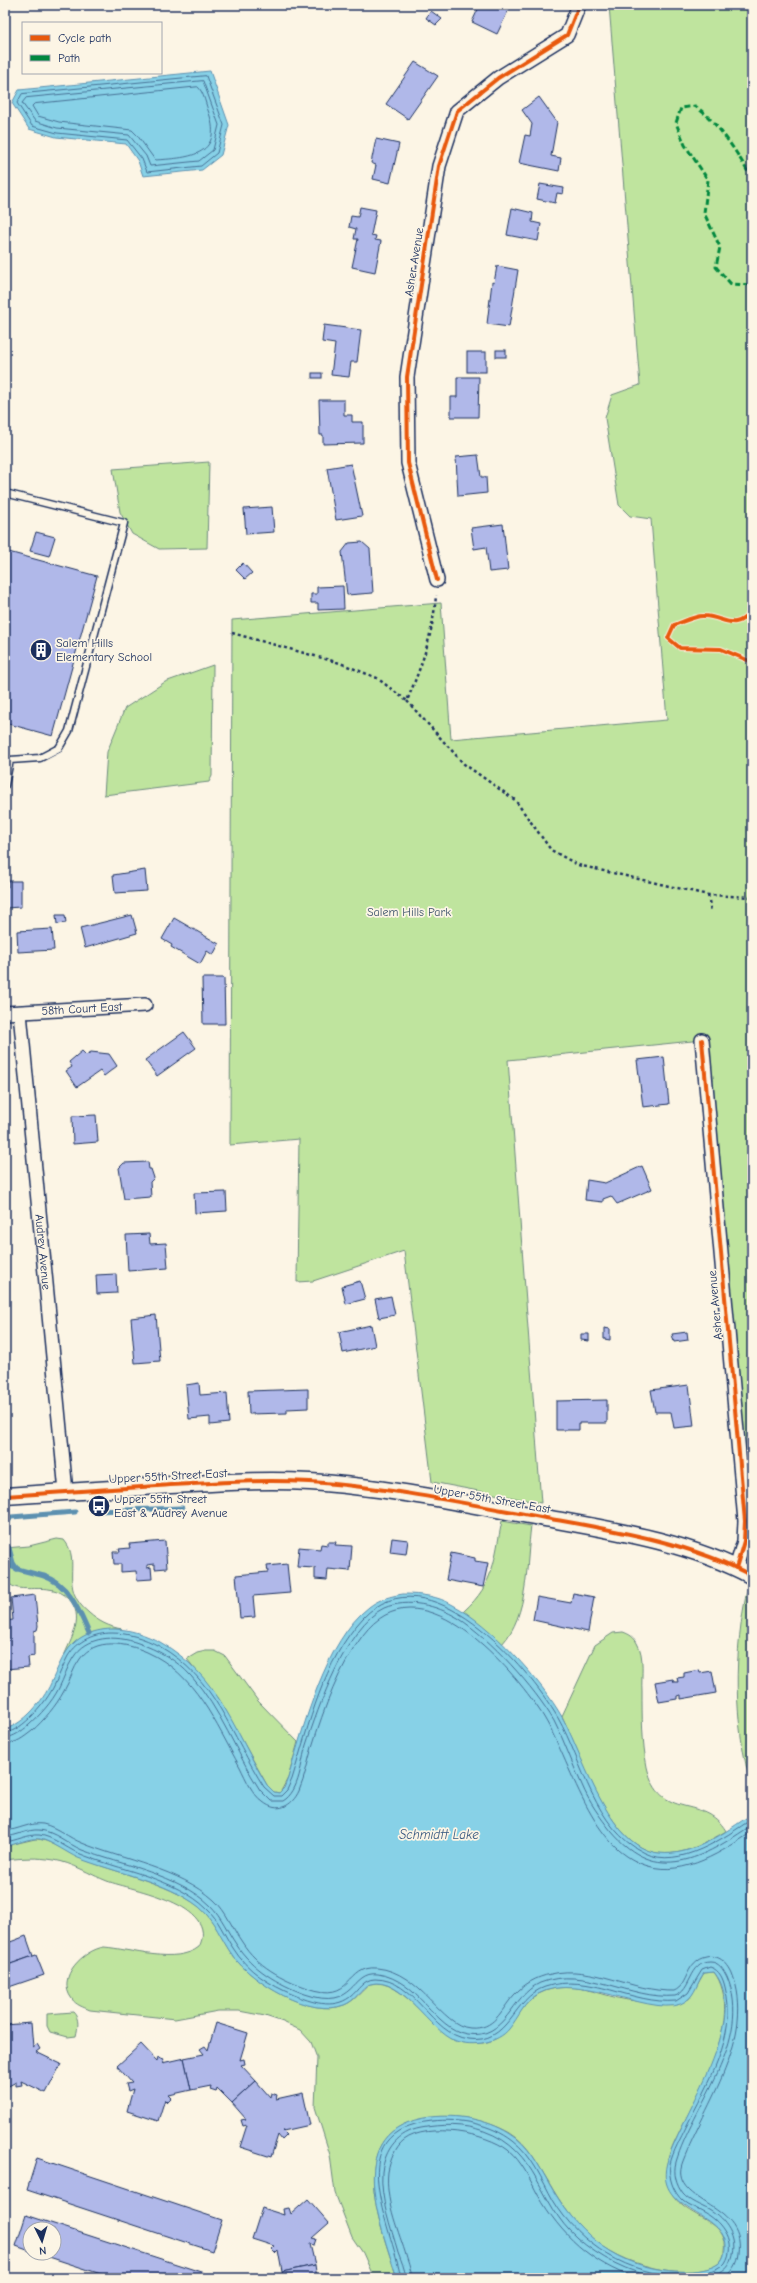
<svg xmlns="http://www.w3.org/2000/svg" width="757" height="2283" font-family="'Comic Neue',sans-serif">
<rect width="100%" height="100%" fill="#fcf5e5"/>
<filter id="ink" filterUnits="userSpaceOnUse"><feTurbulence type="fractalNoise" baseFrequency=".025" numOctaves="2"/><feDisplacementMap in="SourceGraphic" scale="8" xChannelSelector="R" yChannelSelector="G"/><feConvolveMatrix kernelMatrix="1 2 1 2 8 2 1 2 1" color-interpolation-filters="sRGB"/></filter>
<g filter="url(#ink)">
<g fill="#bfe49e" stroke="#6d8a7e">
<polygon points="609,5 752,5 752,1526 745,1521 702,1040 508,1060 541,1503 432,1482 404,1251 313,1281 297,1282 299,1139 230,1145 232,620 441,603 451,739 667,720 651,519 630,516 619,505 605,418 612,395 640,385"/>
<polygon points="209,462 207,548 159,549 132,534 120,512 113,469"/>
<polygon points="213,665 212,776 209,782 104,795 107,752 125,708 165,682"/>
<path d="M502,1521L531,1526C526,1563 529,1615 502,1644L464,1611C495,1583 494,1559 502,1521Z"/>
<path d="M57,1539L64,1540C83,1562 57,1587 89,1613C98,1621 109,1627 122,1629C96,1629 76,1634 63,1658C71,1639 86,1616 68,1598C49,1579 18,1597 8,1582C2,1573 5,1558 5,1548L29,1546Z"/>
<path d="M748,1586L752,1588V1789C733,1722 733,1653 748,1586Z"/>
<path d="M623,1632C629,1634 634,1637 637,1643C645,1656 641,1676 642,1691C642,1716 642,1742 647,1767C660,1823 704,1793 726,1831C706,1843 681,1857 657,1853C609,1846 580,1754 562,1716L595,1645L613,1633Z"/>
<polygon points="206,1651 215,1651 225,1656 258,1701 298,1742 288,1778 280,1793 274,1792 267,1785 219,1699 187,1659 197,1653"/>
<path d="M35,1839C48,1838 71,1855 85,1860C121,1874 164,1882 197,1905C215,1919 221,1939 233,1956C253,1983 311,2018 344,2005C355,2001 361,1991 370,1984C404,1975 432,2039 468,2043C514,2049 512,2003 545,1991C577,1979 605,1999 637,2001C654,2001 672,1999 689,1999L704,1973L714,1972C745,2015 700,2091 680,2130C671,2149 661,2167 670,2189C672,2195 677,2201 683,2206C699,2219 728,2225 724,2252C724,2258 720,2263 715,2266C698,2274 671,2272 654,2268C600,2255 574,2227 548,2181C537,2163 528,2144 510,2133C485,2119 456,2114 428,2118C341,2129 380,2224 397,2278H374L363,2253L352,2237L335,2193L330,2155L315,2107L317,2058L311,2042L300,2030L283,2022L265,2016L239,2011H218L175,2019L90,2010C83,2007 76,2005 72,1999C55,1977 84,1950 104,1947C131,1949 176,1965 199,1947C221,1904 132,1890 107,1881C89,1874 73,1863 54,1860C37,1857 21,1858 5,1860V1846Z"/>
<path d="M73,2012C80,2019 78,2027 76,2036L68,2037L50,2032L47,2026V2014Z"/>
</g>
<g fill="#87d1e7" stroke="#5c90b0">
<polygon points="210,71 229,125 221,155 202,170 143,176 138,161 126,144 56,137 29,129 12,103 19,90"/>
<path d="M403,1594C421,1594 438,1596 453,1605C490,1624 542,1681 562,1717C583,1754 608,1848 659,1853C693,1857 725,1832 752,1814V2278H397C380,2222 340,2129 430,2117C457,2114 486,2119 509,2133C529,2145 539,2166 550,2185C575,2229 611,2263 664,2270C680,2272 704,2273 718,2264C723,2260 725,2254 725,2248C726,2210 650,2213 668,2159C682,2114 752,2018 714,1972L704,1973C697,1982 696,1994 686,2001C658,2022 580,1970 538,1994C524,2002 519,2017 509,2029C498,2043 472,2047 456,2041C429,2031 402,1975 370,1984C360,1990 355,2001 344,2005C310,2018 253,1983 233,1956C221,1940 215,1920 199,1907C166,1881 116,1873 78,1858C67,1853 51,1841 40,1839C29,1837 16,1845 5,1846V1729C24,1724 43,1701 51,1683C56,1672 60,1661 67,1651C78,1635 96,1629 114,1629C130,1629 146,1635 160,1642C219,1675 234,1731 267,1785L274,1792L279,1793L284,1788L288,1778C304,1726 325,1641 369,1607C379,1599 391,1596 403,1594Z"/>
</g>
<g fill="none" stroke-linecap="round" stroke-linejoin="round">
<g stroke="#467095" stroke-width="1">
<polygon points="206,76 224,125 217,153 201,166 147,172 142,159 127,140 57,133 32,126 17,103 22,94"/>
<polygon points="203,81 219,125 213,150 199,161 150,166 146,156 129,135 57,128 35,121 22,103 26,98"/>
<path d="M198,87C204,92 206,106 209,113C224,157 186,158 155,160L137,135L132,130L59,122L38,116L32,106L34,104Z"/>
<path d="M5,1733C23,1731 47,1701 54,1686C59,1676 63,1665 68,1656C78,1640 95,1633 112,1633C128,1633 144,1638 159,1646C216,1678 231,1735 264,1787L274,1796H281L287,1790L292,1779C309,1725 323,1661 363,1618C427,1550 528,1666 558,1718C583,1762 594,1829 645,1853C679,1870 725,1837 752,1819"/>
<path d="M5,1738C14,1737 22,1731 29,1725C40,1715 52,1702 59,1688C64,1678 67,1667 73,1658C87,1635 116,1635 138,1643C158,1650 177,1660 191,1676C221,1709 236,1753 260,1790L271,1801H283C300,1791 301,1762 306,1745C318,1708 347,1625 384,1608C408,1598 436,1605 458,1618C490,1638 535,1688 554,1721C565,1742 572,1764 582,1785C589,1802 600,1817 611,1831C657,1886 703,1858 752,1825"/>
<path d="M5,1744C16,1744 24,1737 32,1731C44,1720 56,1706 64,1691C70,1681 73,1668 80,1659C95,1637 126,1643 147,1652C196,1674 215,1723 240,1767C246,1779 252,1794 263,1802C278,1814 292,1806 299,1791C305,1777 308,1761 312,1747C324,1708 339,1667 363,1635C418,1562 506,1661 538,1708C570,1753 587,1849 648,1866C685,1877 723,1851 752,1832"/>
<path d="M5,1831C18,1830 30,1822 43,1824C57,1827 69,1838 82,1843C123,1860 180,1869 214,1900C227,1912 232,1928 242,1942C257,1966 282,1979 308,1988C353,2004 346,1965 377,1968C421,1972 441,2026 470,2028C495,2030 500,2011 514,1995C524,1984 536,1977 551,1974C592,1964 632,1992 674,1991C689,1985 685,1961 706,1957C718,1954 727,1962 732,1973C757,2036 705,2104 683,2161C666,2204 746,2201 739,2253C738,2264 733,2272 724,2278"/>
<path d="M5,1837C17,1836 28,1829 39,1830C54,1831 68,1844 82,1850C122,1865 179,1875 210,1905C222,1917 227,1931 236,1944C252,1969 278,1984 305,1994C356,2012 350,1970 378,1974C419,1980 434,2029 467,2034C507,2040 510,1996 540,1983C585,1965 630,2000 675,1996C692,1991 689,1962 710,1962C719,1962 723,1969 727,1977C754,2040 692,2107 676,2162C673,2173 676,2185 683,2194C690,2202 700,2205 709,2210C725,2220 739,2238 732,2258C728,2273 715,2276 701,2278"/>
<path d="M5,1842C16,1841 28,1834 39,1835C52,1836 66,1848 78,1853C118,1870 176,1878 207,1909C219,1920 224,1935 233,1948C247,1971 270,1985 294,1995C311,2002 333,2010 350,1997C358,1991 363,1979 375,1979C416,1979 430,2034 468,2039C510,2045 512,1998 545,1987C589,1972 632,2005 676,2001L688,1993L702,1970L710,1967C720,1970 723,1979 725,1987C738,2036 707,2085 686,2127C681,2138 673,2151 670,2164C668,2177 673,2192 683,2201C689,2207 698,2209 706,2214C722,2224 737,2244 725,2263C717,2274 696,2274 683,2275C630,2277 579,2244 553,2200C542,2180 532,2155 513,2141C491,2124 460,2118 432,2121C338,2131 392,2224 401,2278"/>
<path d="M406,2278C405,2269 401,2260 398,2252C391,2227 380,2199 382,2172C385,2149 398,2132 421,2128C441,2124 464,2124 484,2131C540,2151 537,2203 577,2238C600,2258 628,2272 658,2278"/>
<path d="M412,2278C411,2269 407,2260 405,2252C397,2227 385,2199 388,2172C390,2161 395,2147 404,2140C428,2122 486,2133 508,2150C522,2161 530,2180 538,2195C561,2235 591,2263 635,2278"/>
</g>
<g stroke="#5c90b0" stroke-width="5">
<polyline points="96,1511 182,1508"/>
<polyline points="7,1523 11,1517 75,1512"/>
<polyline points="9,1548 13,1563 17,1569"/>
<path d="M5,1564C17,1570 30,1572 44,1576C69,1584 79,1611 89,1633"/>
</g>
</g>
<g fill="#b0b8e9" stroke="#1b2f5e">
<polygon points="480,5 511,5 497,34 472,22"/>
<polygon points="431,11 442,19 436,25 426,18"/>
<polygon points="415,62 438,76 408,119 386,104"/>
<polygon points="539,97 557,122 551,156 561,158 559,171 519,163 525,135 530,136 532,124 522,110"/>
<polygon points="376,139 399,144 390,183 373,179 376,165 371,163"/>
<polygon points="540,184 564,188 563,194 557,193 555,203 537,199"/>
<polygon points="360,207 376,210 371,235 376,236 375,240 381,241 375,272 352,267 358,239 354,239 356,229 349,227 351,216 358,217"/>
<polygon points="512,208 533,213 532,222 541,224 538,241 507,235"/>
<polygon points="497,266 518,270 509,327 487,324 492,282 494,283"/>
<polygon points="324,325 361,330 357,362 351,362 349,377 331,375 335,344 322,342"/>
<rect x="496" y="350" width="10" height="7"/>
<rect x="467" y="352" width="19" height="20"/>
<rect x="312" y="373" width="10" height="5"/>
<polygon points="457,377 479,377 478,417 451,417 451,397 457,397"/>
<polygon points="319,400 344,400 344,415 352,415 352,422 363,422 363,443 323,444 323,435 320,435"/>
<polygon points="478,455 481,477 486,477 487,493 458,496 456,457"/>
<polygon points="351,464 362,516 336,520 327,468"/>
<polygon points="272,507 274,532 246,534 244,509"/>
<polygon points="503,524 508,570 489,572 486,547 474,549 471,528"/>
<polygon points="36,532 55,537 49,556 30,551"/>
<polygon points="362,542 370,549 373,593 347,595 342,552 349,543"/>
<polygon points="5,551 97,576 53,736 5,723"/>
<polygon points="243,563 252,573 245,579 236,570"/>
<polygon points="343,586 344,609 318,610 318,603 311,603 311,594 317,594 317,587"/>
<polygon points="145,870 147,891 115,893 113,875"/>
<polygon points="8,881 21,881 21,907 5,908 5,887 8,887"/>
<polygon points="56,915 65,915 66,923 57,924"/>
<polygon points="132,915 137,933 85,948 80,928"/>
<polygon points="174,918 219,944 213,955 207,951 200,964 171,947 172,945 162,939"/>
<polygon points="52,929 54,950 18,952 17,931"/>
<polygon points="202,978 224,978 225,1024 203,1024"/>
<polygon points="184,1032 196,1048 157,1076 145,1060"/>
<polygon points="82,1051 86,1055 91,1052 109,1054 117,1066 104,1076 100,1071 77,1087 66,1071 72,1067 69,1062"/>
<polygon points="664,1057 669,1104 643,1107 637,1060"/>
<polygon points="96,1115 98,1142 73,1144 72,1116"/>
<polygon points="148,1162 149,1169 151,1169 154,1178 150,1182 151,1197 124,1199 119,1168 124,1163"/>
<polygon points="642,1166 652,1189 617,1204 611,1196 603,1199 603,1202 585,1200 587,1180 605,1183"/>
<polygon points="226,1192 227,1211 195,1213 194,1193"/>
<polygon points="149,1234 150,1244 166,1243 168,1268 128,1271 126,1235"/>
<polygon points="116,1274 117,1293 97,1294 96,1275"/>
<polygon points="360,1281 365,1299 346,1304 342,1286"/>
<polygon points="391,1296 395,1315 379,1318 375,1299"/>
<polygon points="156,1315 160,1361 135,1363 131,1318"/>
<polygon points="371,1325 375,1346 343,1353 339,1332"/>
<polygon points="604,1328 610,1329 610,1340 604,1339"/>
<polygon points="687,1332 688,1340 674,1342 672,1334"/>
<polygon points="581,1334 589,1334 589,1341 581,1340"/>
<polygon points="199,1383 200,1395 227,1393 229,1423 210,1425 210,1417 189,1419 186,1385"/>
<polygon points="689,1385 694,1426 674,1428 671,1412 655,1412 651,1390"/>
<polygon points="308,1389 308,1408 287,1409 287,1413 249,1414 248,1391"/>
<polygon points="607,1400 607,1423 579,1423 579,1430 556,1430 556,1401"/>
<polygon points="392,1538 408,1540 406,1554 390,1552"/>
<polygon points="165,1541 167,1568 155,1569 155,1564 147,1565 147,1568 151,1567 152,1579 137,1580 136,1571 121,1572 121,1564 114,1564 113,1552 120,1552 119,1549 130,1548 129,1544"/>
<polygon points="328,1542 336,1542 335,1545 352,1546 350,1571 328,1569 327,1580 315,1579 315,1568 297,1567 299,1547 320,1549 321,1544 328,1545"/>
<polygon points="451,1553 475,1558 475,1561 488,1563 483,1587 446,1580"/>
<polygon points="287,1564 290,1593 253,1596 255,1617 240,1618 236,1575 268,1572 267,1566"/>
<polygon points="573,1593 594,1597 588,1632 533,1620 537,1597 571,1603"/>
<polygon points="35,1595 38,1626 37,1630 34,1631 34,1656 28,1657 29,1667 5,1669 5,1621 13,1620 11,1598"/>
<polygon points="699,1670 700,1673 712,1671 716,1693 681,1699 681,1695 677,1696 677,1699 659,1702 655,1682 673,1679 674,1682 678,1682 677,1678 684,1677 684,1673"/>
<polygon points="26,1936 33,1956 5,1966 5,1944"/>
<polygon points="36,1955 44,1975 9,1987 5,1976 5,1966"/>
<polygon points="31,2023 33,2047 37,2044 40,2049 36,2052 61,2064 46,2093 21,2081 22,2085 16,2086 16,2082 5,2088 5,2025"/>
<polygon points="216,2023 248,2033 240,2060 244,2059 245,2064 241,2065 256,2081 232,2103 217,2088 216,2092 210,2090 211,2086 191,2090 184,2058 204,2054 200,2049 205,2046 208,2050"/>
<polygon points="141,2044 157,2061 158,2057 164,2059 162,2063 184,2058 191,2090 169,2095 172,2098 168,2102 165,2099 158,2121 127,2111 133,2089 128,2091 126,2084 132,2083 117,2066"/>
<polygon points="256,2081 270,2097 271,2093 277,2095 276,2099 303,2093 310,2125 283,2131 287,2135 282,2140 278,2135 271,2157 240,2147 247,2125 243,2126 241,2120 246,2119 232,2103"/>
<polygon points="37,2158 222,2220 212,2251 27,2190"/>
<polygon points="308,2199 329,2223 312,2238 316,2239 314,2245 310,2244 315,2265 282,2272 278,2250 275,2253 271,2249 274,2246 252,2239 262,2208 284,2215 283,2209 289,2208 291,2214"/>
<polygon points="26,2215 204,2273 202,2278 113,2278 37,2253 54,2253 54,2229 30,2229 30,2251 16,2246"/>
<polygon points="315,2265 317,2278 284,2278 282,2272"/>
</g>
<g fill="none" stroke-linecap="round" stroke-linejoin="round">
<g stroke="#1b2f5e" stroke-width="9">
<polyline id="service" points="5,493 124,523 69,731 59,748 40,758 10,760 5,785"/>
</g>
<g stroke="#1b2f5e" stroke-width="16">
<g id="minor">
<polyline points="437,580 408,463 407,377 439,166 457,111 498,78 567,35 579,5"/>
<path id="s1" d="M5,1013L145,1005"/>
<path id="s2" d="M20,1013L66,1492"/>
<polyline points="702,1040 745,1521 744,1541 736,1568"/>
</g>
</g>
<g stroke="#1b2f5e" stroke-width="19">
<path id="tertiary" d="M5,1496C56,1493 106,1489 157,1486C208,1483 259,1479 310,1482C388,1487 473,1505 551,1519C618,1531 691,1543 752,1576"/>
</g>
<g stroke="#1b2f5e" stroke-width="2.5" stroke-dasharray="3 3" stroke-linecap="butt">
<path d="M232,633L340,663L377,678L407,701C422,664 433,635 436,595"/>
<polyline points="407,701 464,764 515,800 551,850 578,865 708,895 752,897"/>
<polyline points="708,895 711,912"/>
</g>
<use href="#service" stroke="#fcf5e5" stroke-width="6"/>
<use href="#minor" stroke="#fcf5e5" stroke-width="13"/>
<use href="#tertiary" stroke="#fcf5e5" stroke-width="16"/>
<g stroke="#00873e" stroke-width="3" stroke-dasharray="6 3" stroke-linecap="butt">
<polyline points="744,5 752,13"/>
<path d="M752,179C738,154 719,123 695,106L681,108L676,123L685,145L708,180L704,213L720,247L716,267L731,284L752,285"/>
<polyline points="752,356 752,358"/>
</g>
<g stroke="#fcf5e5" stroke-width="6">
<g id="cycleway">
<polyline points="437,580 408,463 407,377 439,166 457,111 498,78 567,35 579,5"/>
<path d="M752,610C734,633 725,617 704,616C696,615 683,622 674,625L668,638L680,648L721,649L752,662"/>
<polyline points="702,1040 745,1521 744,1541 736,1568"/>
<path d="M5,1496C56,1493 106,1489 157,1486C208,1483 259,1479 310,1482C388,1487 473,1505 551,1519C618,1531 691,1543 752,1576"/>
</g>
</g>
<use href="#cycleway" stroke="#e8590c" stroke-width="4"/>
</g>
</g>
<defs>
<g id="building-disc" transform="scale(1.15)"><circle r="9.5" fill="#1b2f5e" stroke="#fcf5e5"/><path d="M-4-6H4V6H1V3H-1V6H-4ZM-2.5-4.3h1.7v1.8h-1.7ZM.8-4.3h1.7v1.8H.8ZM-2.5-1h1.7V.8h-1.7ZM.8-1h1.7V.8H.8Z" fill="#fff"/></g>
<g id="bus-disc" transform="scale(1.15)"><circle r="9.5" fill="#1b2f5e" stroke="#fcf5e5"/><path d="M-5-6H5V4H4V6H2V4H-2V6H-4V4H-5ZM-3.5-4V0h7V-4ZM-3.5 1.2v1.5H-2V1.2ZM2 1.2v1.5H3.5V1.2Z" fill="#fff"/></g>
</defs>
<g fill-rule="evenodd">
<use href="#building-disc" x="41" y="650"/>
<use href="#bus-disc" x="99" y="1506"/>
</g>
<g text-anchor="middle" stroke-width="3.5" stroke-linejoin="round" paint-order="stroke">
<g font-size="12" fill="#1b2f5e" stroke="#fcf5e5">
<text transform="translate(414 262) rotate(-81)" y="4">Asher Avenue</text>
<text dy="4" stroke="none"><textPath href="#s1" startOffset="77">58th Court East</textPath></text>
<text dy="4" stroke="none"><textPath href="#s2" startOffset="240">Audrey Avenue</textPath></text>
<text transform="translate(715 1305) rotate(-95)" y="4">Asher Avenue</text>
<text transform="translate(168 1476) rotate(-3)" y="4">Upper 55th Street East</text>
<text transform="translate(492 1499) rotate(10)" y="4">Upper 55th Street East</text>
</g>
<g font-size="12" fill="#1b2f5e" stroke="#fcf5e5" text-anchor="start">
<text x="56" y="647">Salem Hills<tspan x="56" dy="14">Elementary School</tspan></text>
<text x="114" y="1503">Upper 55th Street<tspan x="114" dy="14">East &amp; Audrey Avenue</tspan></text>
</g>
<g font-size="12" fill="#3c536b" stroke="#fcf5e5">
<text x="409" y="916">Salem Hills Park</text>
</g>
<g font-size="13" font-style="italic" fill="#365880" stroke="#fcf5e5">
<text x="439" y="1839">Schmidtt Lake</text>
</g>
</g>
<rect width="757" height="2283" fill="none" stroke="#fcf5e5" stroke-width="20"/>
<rect x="10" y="10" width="737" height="2263" fill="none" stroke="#1b2f5e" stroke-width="1.5" filter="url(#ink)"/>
<rect x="22" y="22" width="140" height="52" fill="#fcf5e5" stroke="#a2a6af"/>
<rect x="30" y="35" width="20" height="6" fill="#e8590c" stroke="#a2a6af"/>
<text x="58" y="42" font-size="12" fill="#1b2f5e">Cycle path</text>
<rect x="30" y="55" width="20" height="6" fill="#00873e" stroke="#a2a6af"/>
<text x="58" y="62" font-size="12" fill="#1b2f5e">Path</text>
<g transform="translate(42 2241) rotate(175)"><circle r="19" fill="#fcf5e5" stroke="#a2a6af"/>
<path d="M0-3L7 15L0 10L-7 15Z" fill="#1b2f5e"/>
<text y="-6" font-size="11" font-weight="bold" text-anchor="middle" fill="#1b2f5e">N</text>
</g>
</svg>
